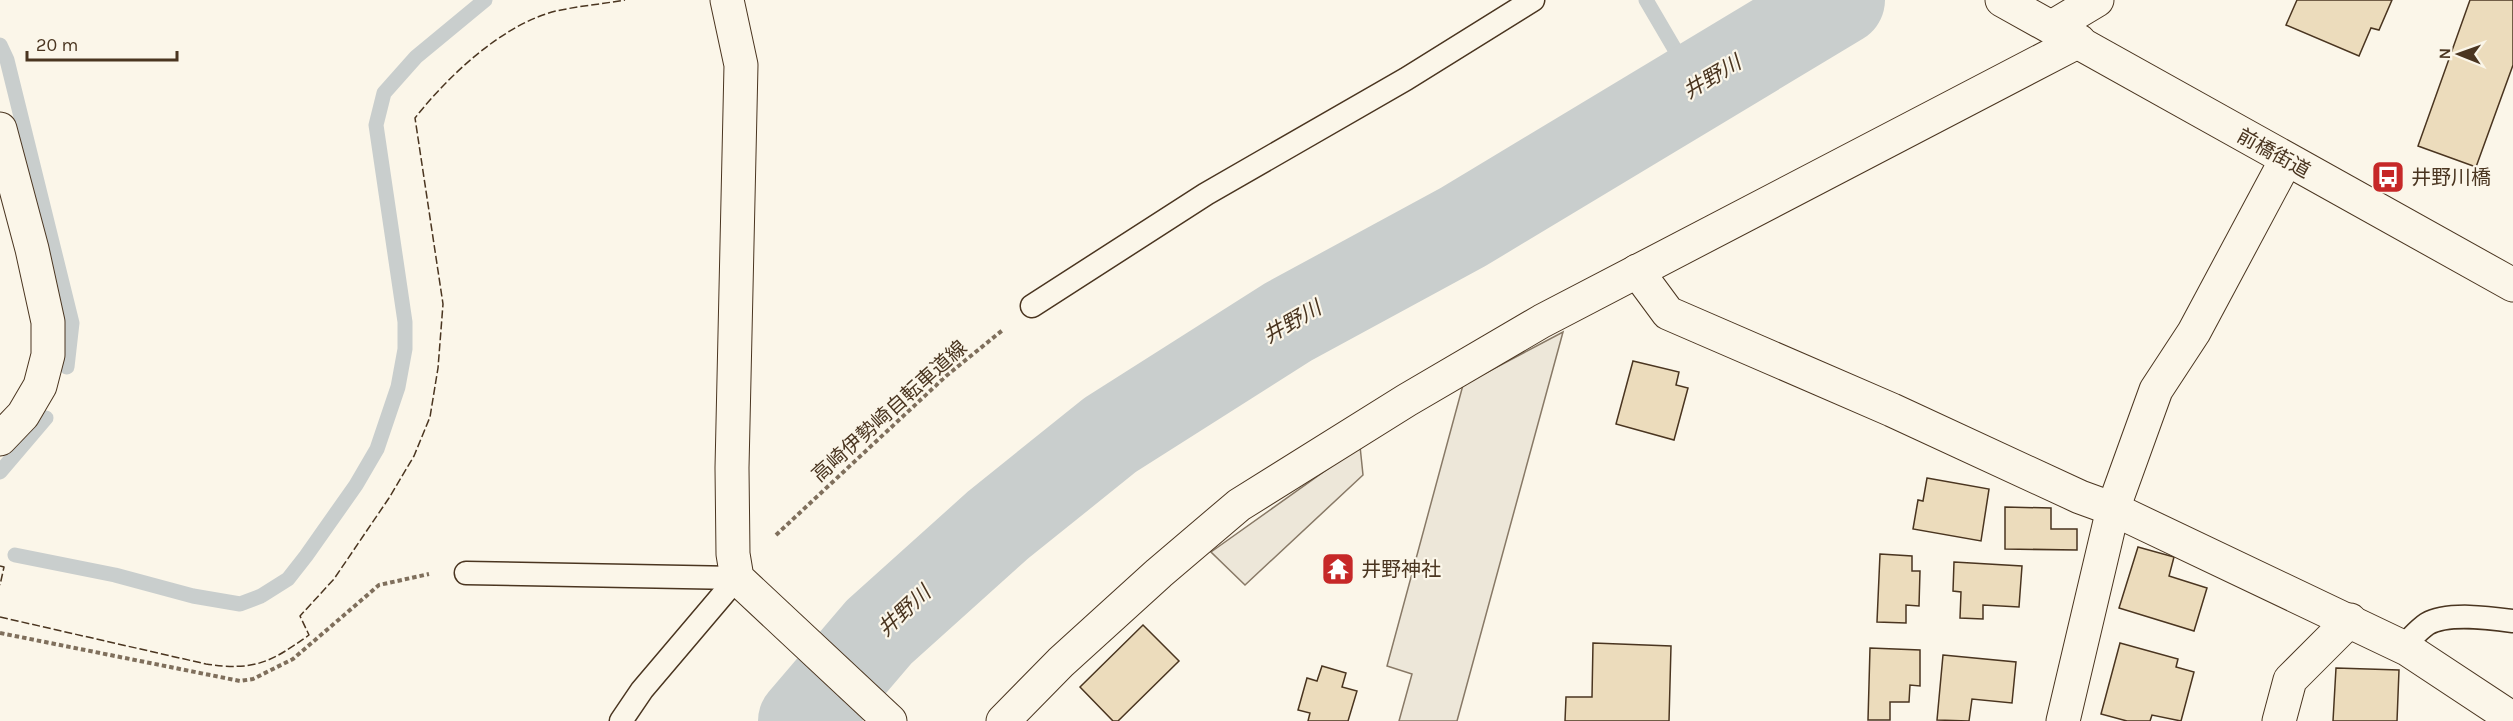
<svg xmlns="http://www.w3.org/2000/svg" width="2513" height="721" font-family="Karla,'Noto Sans JP',sans-serif">
<rect width="100%" height="100%" fill="#fbf6e9"/>
<g fill="#ede7d9" stroke="#887966" stroke-width="1.5">
<polygon points="1563,332 1457,721 1399,721 1412,674 1387,666 1463,385"/>
<polygon points="1360,446 1363,475 1245,585 1211,552"/>
</g>
<g fill="none" stroke-linecap="round" stroke-linejoin="round">
<g stroke="#c9cecd" stroke-width="15">
<polyline points="1646,0 1697,87"/>
<polyline points="0,45 7,60 72,323 67,367"/>
<polyline points="0,472 46,418"/>
<polyline points="15,555 115,575 193,596 240,604 261,596 288,579 306,556 356,485 377,449 398,387 405,349 405,322 376,125 384,93 416,57 485,0"/>
</g>
<polyline stroke="#c9cecd" stroke-width="90" points="803,721 879,632 998,525 1110,435 1288,322 1463,227 1840,0"/>
</g>
<g fill="#ecdcbc" stroke="#4a3520" stroke-width="1.5">
<polygon points="2297,0 2392,0 2379,30 2371,28 2359,56 2286,25"/>
<polygon points="2470,0 2513,0 2513,65 2476,167 2418,146"/>
<polygon points="1633,361 1679,372 1676,385 1688,388 1674,440 1616,424"/>
<polygon points="1927,478 1989,489 1981,541 1913,529 1918,500 1923,501"/>
<polygon points="2005,507 2051,508 2051,529 2077,529 2077,550 2005,549"/>
<polygon points="2138,547 2174,557 2169,576 2207,588 2194,631 2119,608"/>
<polygon points="1880,554 1912,556 1912,571 1920,571 1919,606 1906,605 1906,623 1877,622"/>
<polygon points="1954,562 2022,566 2019,607 1983,605 1983,619 1960,618 1961,592 1953,591"/>
<polygon points="1143,625 1179,661 1118,721 1113,721 1080,687"/>
<polygon points="1593,643 1671,646 1669,721 1565,721 1566,697 1592,697"/>
<polygon points="2120,643 2178,659 2176,667 2194,672 2181,721 2152,715 2150,721 2127,721 2101,714"/>
<polygon points="1870,648 1920,650 1920,686 1910,685 1909,702 1890,702 1890,720 1868,720"/>
<polygon points="1943,655 2016,662 2012,703 1972,699 1969,721 1937,720"/>
<polygon points="1322,666 1346,673 1342,687 1357,691 1348,721 1308,721 1310,713 1298,710 1307,678 1317,681"/>
<polygon points="2336,668 2399,670 2397,721 2333,721"/>
</g>
<g fill="none" stroke-linecap="round" stroke-linejoin="round">
<g stroke="#4a3520" stroke-width="25">
<g id="lane">
<polyline points="1032,306 1206,194 1406,79 1533,0"/>
<polyline points="466,573 737,578"/>
<path d="M2402,647C2410,640 2418,630 2427,624C2447,612 2491,618 2513,621"/>
<polyline points="621,721 642,690 737,578"/>
</g>
</g>
<g stroke="#4a3520" stroke-width="35">
<g id="street">
<polyline points="727,0 741,65 732,468 733,554 737,578 890,721"/>
<polyline points="2052,27 2097,0"/>
<polyline points="0,129 32,249 48,322 48,355 40,386 23,415 0,439"/>
<polyline points="1637,271 1668,313 1892,410 2080,497 2113,509 2407,649 2513,719"/>
<polyline points="1003,721 1061,662 1159,573 1239,505 1407,400 1542,321 2079,41"/>
<polyline points="2063,721 2113,509 2156,390 2194,332 2286,160"/>
<polyline points="2279,721 2290,680 2350,620"/>
</g>
</g>
<g stroke="#4a3520" stroke-width="35">
<polyline id="primary" points="2002,0 2513,285"/>
</g>
<g stroke="#7f6f5c" stroke-width="4" stroke-dasharray="4.5 3" stroke-linecap="butt">
<polyline points="776,535 946,376 1004,329"/>
<polyline points="0,633 240,681 253,679 293,659 379,585 429,574"/>
</g>
<use href="#lane" stroke="#fbf6e9" stroke-width="22"/>
<use href="#street" stroke="#fbf6e9" stroke-width="33"/>
<use href="#primary" stroke="#fbf6e9" stroke-width="33"/>
<g stroke="#4a3520" stroke-width="1.5" stroke-dasharray="8 3" stroke-linecap="butt">
<polyline points="0,566 4,567 0,585"/>
<path d="M0,617L206,664C254,671 270,663 309,635L300,616L334,579L389,498L414,456L430,417L438,368L443,304L415,118C448,76 503,24 556,11C579,6 602,4 625,0"/>
</g>
</g>
<defs>
<g id="bus-square" transform="scale(1.725)"><rect x="-9" y="-9" width="18" height="18" rx="4" fill="#c62828" stroke="#fbf6e9"/><path d="M-5-6H5V4H4V6H2V4H-2V6H-4V4H-5ZM-3.5-4V0h7V-4ZM-3.5 1.2v1.5H-2V1.2ZM2 1.2v1.5H3.5V1.2Z" fill="#fff"/></g>
<g id="temple-square" transform="scale(1.725)"><rect x="-9" y="-9" width="18" height="18" rx="4" fill="#c62828" stroke="#fbf6e9"/><path d="M0-6L5-2H3V0L6.5 2.5H4V6H1.5V3h-3V6H-4V2.5H-6.5L-3 0V-2H-5Z" fill="#fff"/></g>
</defs>
<g fill-rule="evenodd">
<use href="#bus-square" x="2388" y="177"/>
<use href="#temple-square" x="1338" y="569"/>
</g>
<g text-anchor="middle" stroke-width="4.5" stroke-linejoin="round" paint-order="stroke">
<g font-size="20" fill="#4a3520" stroke="#fbf6e9">
<text transform="translate(2274 153) rotate(29)" y="7">前橋街道</text>
<text transform="translate(889 411) rotate(-42)" y="7">高崎伊勢崎自転車道線</text>
</g>
<g font-size="20" fill="#4a3520" stroke="#fbf6e9" text-anchor="start">
<text x="2411" y="184">井野川橋</text>
<text x="1361" y="576">井野神社</text>
</g>
<g font-size="21" font-style="italic" fill="#4a3520" stroke="#fbf6e9">
<text transform="translate(1712 77) rotate(-31)" y="7">井野川</text>
<text transform="translate(1292 322) rotate(-30)" y="7">井野川</text>
<text transform="translate(904 611) rotate(-43)" y="7">井野川</text>
</g>
</g>
<g transform="translate(2459 54) rotate(271)" stroke="#fbf6e9" stroke-width="4.5" paint-order="stroke">
<path d="M0-4.5L10 22L0 15L-10 22Z" fill="#4a3520"/>
<text y="-9" font-size="16" font-weight="bold" text-anchor="middle" fill="#4a3520">N</text>
</g>
<path d="M27 51v9h150v-9" fill="none" stroke="#4a3520" stroke-width="3"/>
<text x="36" y="51" font-size="18" fill="#4a3520" stroke="#fbf6e9" stroke-width="4.5" paint-order="stroke">20 m</text>
</svg>
